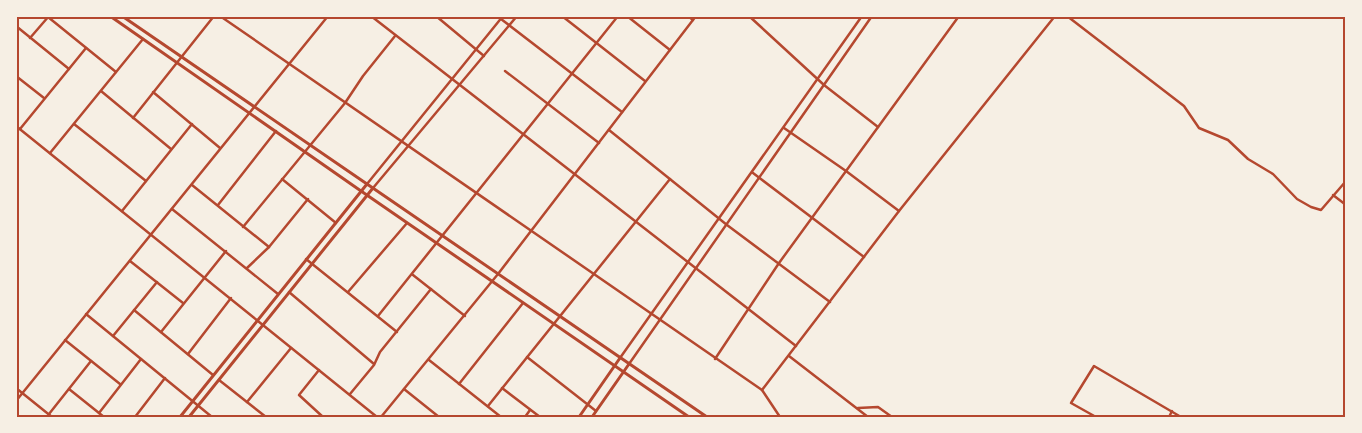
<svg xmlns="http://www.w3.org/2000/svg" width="1362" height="433" font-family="Cabin,sans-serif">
<rect width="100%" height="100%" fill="#f6efe4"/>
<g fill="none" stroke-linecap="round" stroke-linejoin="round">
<g stroke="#b5482f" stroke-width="2.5">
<polyline points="220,16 762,390 780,417"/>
<polyline points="371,16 796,346"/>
<polyline points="436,16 484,56"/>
<polyline points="562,16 645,81"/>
<polyline points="627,16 670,50"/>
<polyline points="688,16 693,20"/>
<polyline points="749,16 824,85 878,127"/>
<polyline points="1067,16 1184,106 1199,128 1228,140 1248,159 1273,174 1297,199 1311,207 1321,210 1346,181"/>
<polyline points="48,17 116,72"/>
<polyline points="501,19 622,112"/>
<polyline points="16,26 69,69"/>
<polyline points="30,38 49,16"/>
<polyline points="505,71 599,143"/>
<polyline points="16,76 44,98"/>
<polyline points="101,91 171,149"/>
<polyline points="153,92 220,148"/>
<polyline points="133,118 214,16"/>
<polyline points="74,124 146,181"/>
<polyline points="16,126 377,417"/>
<polyline points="784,128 846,171 899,211"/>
<polyline points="20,129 86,48"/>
<polyline points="609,130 727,225 830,302"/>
<polyline points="50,153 143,39"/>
<polyline points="753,173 864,257"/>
<polyline points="282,179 336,223"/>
<polyline points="367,184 503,16"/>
<polyline points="192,185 269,247"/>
<polyline points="373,188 517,16"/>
<polyline points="1333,195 1346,205"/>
<polyline points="218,205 276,131"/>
<polyline points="172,209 278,294"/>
<polyline points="122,211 192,124"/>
<polyline points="243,227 345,103 363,76 395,36"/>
<polyline points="306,259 397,332"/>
<polyline points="130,261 183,303"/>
<polyline points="247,268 269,247 308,199"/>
<polyline points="413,275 465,316"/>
<polyline points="289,292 374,364"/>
<polyline points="348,292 407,223"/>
<polyline points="134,310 213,375"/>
<polyline points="86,314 212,417"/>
<polyline points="378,316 618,16"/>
<polyline points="161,332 226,251"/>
<polyline points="113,336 157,282"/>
<polyline points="65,340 120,384"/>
<polyline points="188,354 231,298"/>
<polyline points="789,356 868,417"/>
<polyline points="527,357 596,411"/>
<polyline points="620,358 862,16"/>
<polyline points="715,359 779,263 959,16"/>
<polyline points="429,360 501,417"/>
<polyline points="629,364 872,16"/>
<polyline points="319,370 299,395 323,417"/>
<polyline points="219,380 266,417"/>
<polyline points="459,384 523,303"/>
<polyline points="16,388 52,417"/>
<polyline points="502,388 540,417"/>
<polyline points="69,389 104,417"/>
<polyline points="404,389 439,417"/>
<polyline points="762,390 899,211 1055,16"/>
<polyline points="350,394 374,365 380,352 431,289"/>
<polyline points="16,401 328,16"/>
<polyline points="247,402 291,348"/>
<polyline points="488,406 670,179"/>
<polyline points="858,408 878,407 892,417"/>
<polyline points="99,413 141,359"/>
<polyline points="49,414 91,361"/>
<polyline points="135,417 165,378"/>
<polyline points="381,417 498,274 696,16"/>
<polyline points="525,417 530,410"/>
<polyline points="1096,417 1071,403 1094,366 1181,417"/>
<polyline points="1169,417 1172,411"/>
</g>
<g stroke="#b5482f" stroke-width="3">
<polyline points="110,16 361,191"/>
<polyline points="122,16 367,184"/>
<polyline points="579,417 620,358"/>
<polyline points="592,417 629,364"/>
</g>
<g stroke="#b5482f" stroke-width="3">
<polyline points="361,191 689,417"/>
<polyline points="180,417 367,184 707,417"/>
<polyline points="189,417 373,188"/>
</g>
</g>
<rect width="1362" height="433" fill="none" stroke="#f6efe4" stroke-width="35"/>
<rect x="18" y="18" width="1326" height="398" fill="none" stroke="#b5482f" stroke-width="2"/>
</svg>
